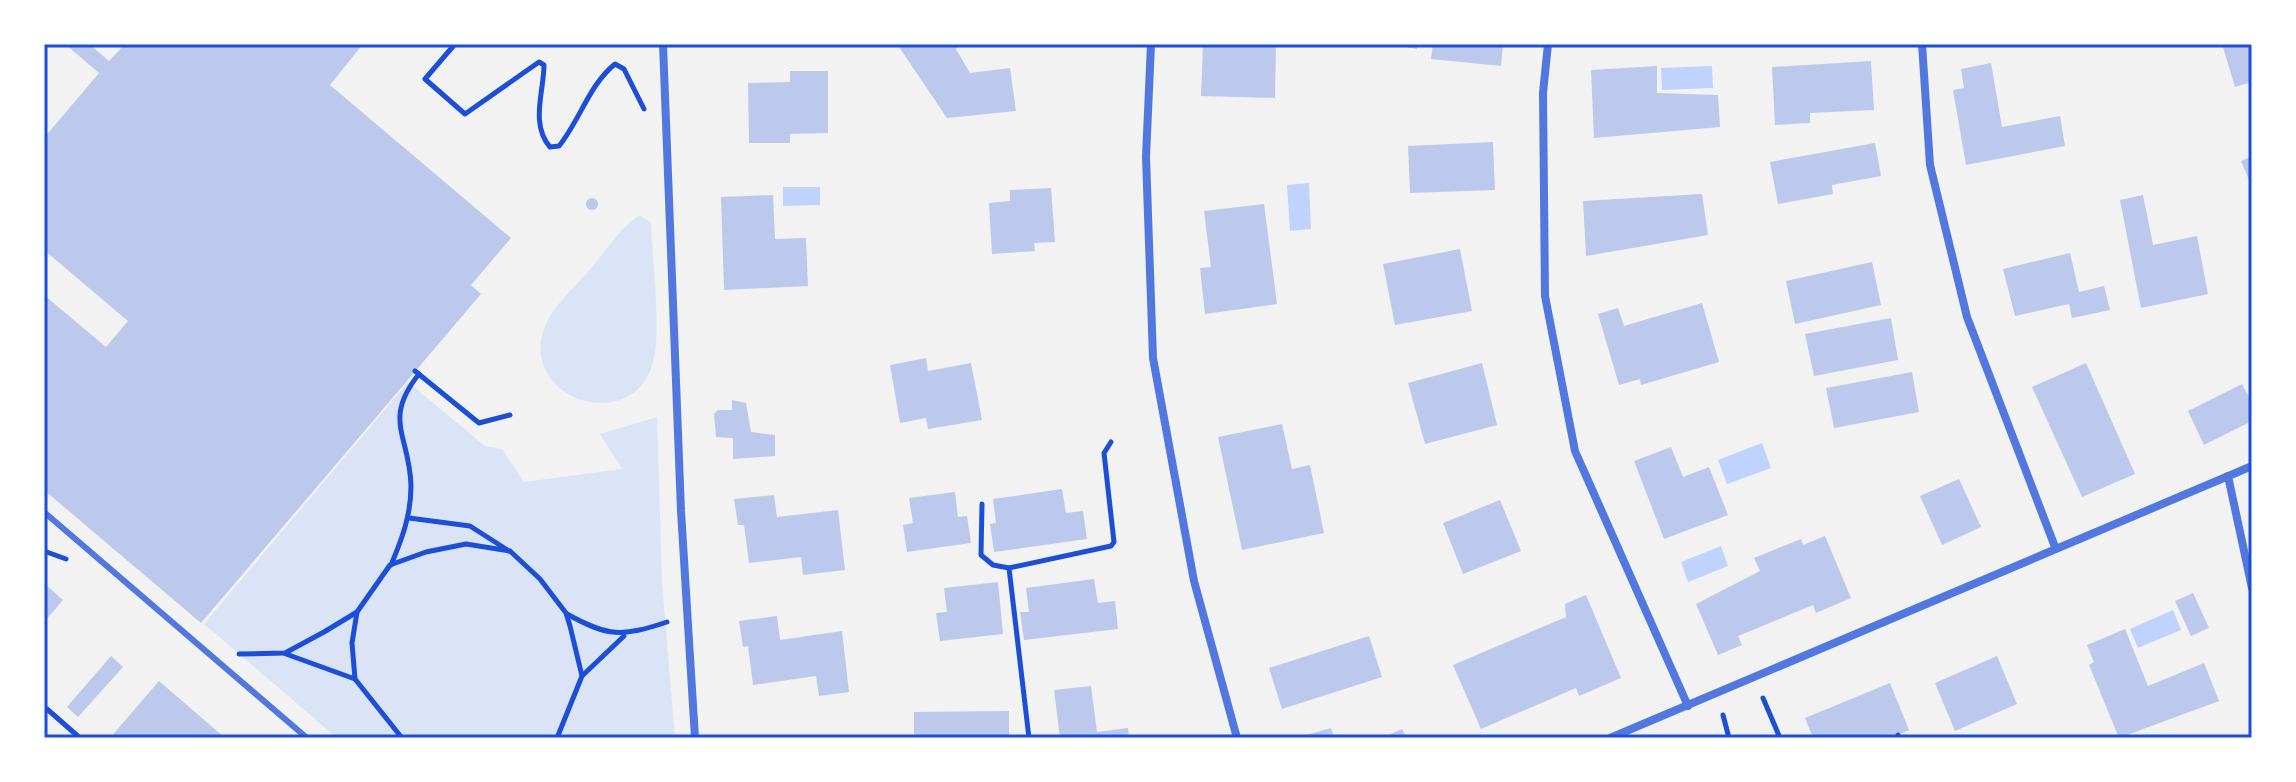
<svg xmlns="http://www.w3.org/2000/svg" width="2296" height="782" font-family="'PT Sans',sans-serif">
<rect width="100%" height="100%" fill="#f2f2f2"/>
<g fill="#dbe4f7">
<path d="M640,215L651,223C652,258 661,326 654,358C638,438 516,401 545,326C553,306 573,289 587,273C603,255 619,228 640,215Z"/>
<polygon points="408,382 485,446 502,449 524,482 622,469 600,434 657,417 662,583 675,738 337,738 204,624"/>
</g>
<g fill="#bfd3fe">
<polygon points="1712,66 1713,88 1662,90 1661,68"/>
<polygon points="1309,183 1311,229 1290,231 1287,185"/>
<polygon points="783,187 820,187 820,205 783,206"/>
<polygon points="1762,443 1771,468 1727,484 1718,460"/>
<polygon points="1721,546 1728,566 1688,582 1681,562"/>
<polygon points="2173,610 2181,630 2138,648 2130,629"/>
</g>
<g fill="#bdc9ec">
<polygon points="65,44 89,44 109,61 125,44 363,44 330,85 511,238 471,285 481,294 201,623 44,490 44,295 106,347 128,321 44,250 44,138 99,73"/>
<polygon points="901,44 960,44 956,49 970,73 1010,68 1016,111 947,118 899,47"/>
<polygon points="1203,44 1276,44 1275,98 1201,96"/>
<polygon points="1387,44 1417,44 1417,49"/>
<polygon points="1433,44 1503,44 1501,66 1431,59"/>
<polygon points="2222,44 2252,44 2252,82 2235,87"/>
<polygon points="1871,61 1874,110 1810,113 1810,123 1775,125 1772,67"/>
<polygon points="1991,63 2002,127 2060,116 2065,146 1966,165 1953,90 1964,88 1961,69"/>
<polygon points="1657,66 1657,93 1718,95 1720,127 1594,138 1591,70"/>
<polygon points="790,71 828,71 828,133 790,134 790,143 749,143 748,83 790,82"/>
<polygon points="1493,142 1495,190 1410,193 1408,146"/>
<polygon points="1875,143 1881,176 1832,185 1833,194 1778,204 1770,162"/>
<polygon points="2252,156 2252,187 2241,161"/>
<polygon points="1051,188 1055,242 1034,243 1035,251 992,254 989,203 1010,201 1010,190"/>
<polygon points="1702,194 1708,235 1586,256 1583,201"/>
<polygon points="773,195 775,239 806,238 808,286 724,290 721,197"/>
<polygon points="2143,195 2153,245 2197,236 2208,294 2141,308 2120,200"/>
<circle cx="592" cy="204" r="6"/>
<polygon points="1264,204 1277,304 1205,314 1200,268 1211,267 1204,211"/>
<polygon points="1460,249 1472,311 1395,325 1383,264"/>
<polygon points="2070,253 2079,292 2104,286 2110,310 2072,318 2069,304 2015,316 2003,269"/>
<polygon points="1872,262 1881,305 1795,324 1786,281"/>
<polygon points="1702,303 1719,362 1641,385 1640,379 1619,385 1598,314 1618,308 1624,326"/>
<polygon points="1891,318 1898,360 1814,376 1805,334"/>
<polygon points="926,358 928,371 971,363 982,420 928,429 926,418 900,423 890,365"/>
<polygon points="1482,363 1497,425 1425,444 1408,383"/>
<polygon points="2086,363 2135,474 2082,497 2032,387"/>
<polygon points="1912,372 1919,412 1834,428 1826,388"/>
<polygon points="2242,384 2252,403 2252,421 2204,445 2188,411"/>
<polygon points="732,400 746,403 751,432 775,435 775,456 733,459 733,438 716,437 714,414 718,410 732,410"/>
<polygon points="1282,424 1292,469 1310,465 1324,533 1242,550 1218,437"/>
<polygon points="1671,447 1683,477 1709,467 1728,515 1664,539 1634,461"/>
<polygon points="1959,479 1981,527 1942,545 1920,496"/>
<polygon points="1062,489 1066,513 1083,511 1087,539 994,552 990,524 996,523 993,499"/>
<polygon points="955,492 958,517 967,516 971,543 907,552 903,525 913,523 909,498"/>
<polygon points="774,495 777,517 838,510 845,570 803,575 801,557 749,563 744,525 738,525 734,499"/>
<polygon points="1500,500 1521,551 1463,574 1443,523"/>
<polygon points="1825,536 1851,598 1816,613 1813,605 1738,636 1742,645 1718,655 1696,604 1760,571 1754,558 1801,539 1803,545"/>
<polygon points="1094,579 1098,603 1115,601 1118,629 1024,640 1020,612 1029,612 1026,588"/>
<polygon points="998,582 1003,634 940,641 936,613 947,612 944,588"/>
<polygon points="44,583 63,600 44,622"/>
<polygon points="2193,593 2209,628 2191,636 2175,601"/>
<polygon points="1586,595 1621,678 1579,696 1576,688 1481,729 1453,665 1566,617 1565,604"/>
<polygon points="777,616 780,640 842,631 849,692 819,696 816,676 753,685 748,646 743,647 739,621"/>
<polygon points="2125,629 2148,686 2204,663 2219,701 2119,738 2089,665 2094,662 2087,645"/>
<polygon points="1369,636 1382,677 1282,709 1269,668"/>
<polygon points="111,656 123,667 78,717 67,707"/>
<polygon points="1997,656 2017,704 1955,731 1935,683"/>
<polygon points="159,681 225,738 110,738"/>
<polygon points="1890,683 1909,730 1891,738 1813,738 1805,718"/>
<polygon points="1091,686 1097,732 1128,728 1129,738 1060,738 1054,690"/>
<polygon points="1009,711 1009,738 914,738 914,712"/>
<polygon points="1331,728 1334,738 1299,738 1299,737"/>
<polygon points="1402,729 1407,738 1382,738"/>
</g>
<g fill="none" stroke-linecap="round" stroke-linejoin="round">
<g stroke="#1d4ed8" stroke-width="5">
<path d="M455,44L425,79L465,114L539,62L544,65C544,91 530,124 550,147L559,146C580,120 589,85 615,64L624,69L644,109"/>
<polyline points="415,371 479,423 510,415"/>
<polyline points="982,504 981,555 993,565 1009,568"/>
<polyline points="409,518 470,526 509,551"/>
<polyline points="44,551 66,559"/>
<path d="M391,565C402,539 411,515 411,486C410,436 382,420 419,374"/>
<path d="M567,614C608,637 622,637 667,622"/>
<polyline points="239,654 285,653 324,632 357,612 390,565 426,552 466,544 510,551 540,579 566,613 570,626 582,676 557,738"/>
<polyline points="286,654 355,679 402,738"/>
<polyline points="582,676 624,636"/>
<polyline points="355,679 352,643 357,612"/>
<polyline points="1763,698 1780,738"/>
<polyline points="47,709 80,738"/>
<polyline points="1723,715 1729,738"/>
<polyline points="1898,735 1899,738"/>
<polyline points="1029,738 1009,568 1111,546 1114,542 1104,453 1111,442"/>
</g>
<polyline stroke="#5277de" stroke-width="6" points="44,512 307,738"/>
<g stroke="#5277de" stroke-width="8">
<polyline points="663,44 681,511 695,738"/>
<polyline points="1151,44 1146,157 1153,358 1194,581 1237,738"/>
<polyline points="1548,44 1543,93 1545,296 1575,451 1688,706"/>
<polyline points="1922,44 1930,165 1967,317 2055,547"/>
<polyline points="2228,476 2252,588"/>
<polyline points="1610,738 2252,466"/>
</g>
</g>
<rect width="2296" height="782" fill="none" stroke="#ffffff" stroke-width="92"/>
<rect x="46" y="46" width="2204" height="690" fill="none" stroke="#1d4ed8" stroke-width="3"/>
</svg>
